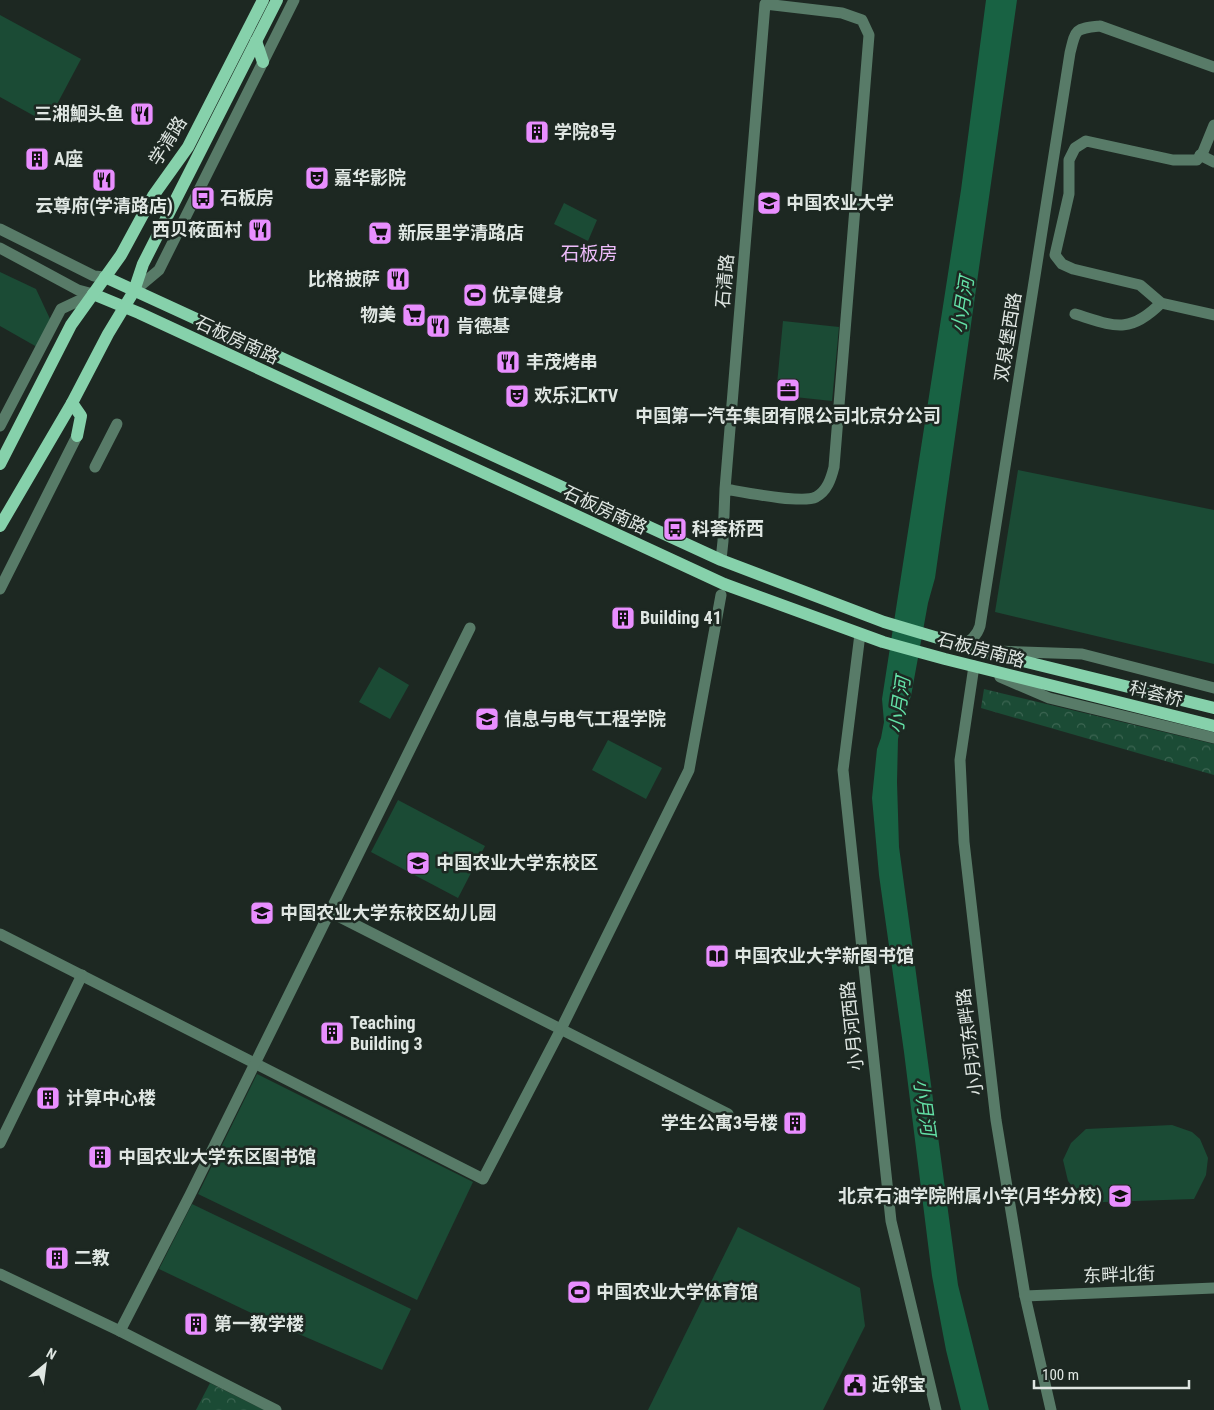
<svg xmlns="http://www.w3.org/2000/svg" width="1214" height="1410" font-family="'Roboto Condensed','Noto Sans SC',sans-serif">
<defs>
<pattern id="forest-crowns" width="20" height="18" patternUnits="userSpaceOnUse" patternTransform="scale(1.25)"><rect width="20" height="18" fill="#1b4b35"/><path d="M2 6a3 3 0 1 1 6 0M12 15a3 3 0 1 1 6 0" fill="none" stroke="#3c6552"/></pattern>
</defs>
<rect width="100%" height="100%" fill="#1d2822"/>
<g fill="#1b4b35">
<polygon points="0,15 81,59 47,123 0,97"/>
<polygon points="564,203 597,220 588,241 554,224"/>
<polygon points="0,272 36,289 50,319 37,347 0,326"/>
<polygon points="783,321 839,327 832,401 776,395"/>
<polygon points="1018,470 1214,510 1214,664 995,612"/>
<polygon points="379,667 409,685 390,719 359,702"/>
<polygon points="608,740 662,768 646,799 592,770"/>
<polygon points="398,800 485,846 458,898 371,852"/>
<polygon points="257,1074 473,1182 417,1300 198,1194"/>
<polygon points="1172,1125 1192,1132 1200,1139 1208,1158 1206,1175 1194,1199 1075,1203 1075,1190 1068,1181 1063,1160 1071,1143 1086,1129"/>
<polygon points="192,1204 411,1309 382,1370 264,1319 159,1269"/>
<polygon points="738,1227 860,1288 865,1326 823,1410 648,1410"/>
</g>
<g fill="url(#forest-crowns)">
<polygon points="984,689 1214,744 1214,775 981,708"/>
<polygon points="210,1383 264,1410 196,1410"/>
</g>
<polygon fill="#186243" points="986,0 1017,0 935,578 928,603 911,696 902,720 898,739 897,782 899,847 958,1285 989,1410 961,1410 946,1350 932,1276 904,1052 879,875 872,798 877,749 881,738 884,722 882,699 961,190"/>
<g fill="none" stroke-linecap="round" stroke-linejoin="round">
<g stroke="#587b68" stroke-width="11">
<polyline points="1214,125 1203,152 1197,160 1173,160 1086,141 1075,148 1069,160 1069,194 1055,255 1062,264 1073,269 1140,285 1161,303 1214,315"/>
<polyline points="1200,155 1214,162"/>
<polyline points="0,229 94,276 105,277"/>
<polyline points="0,248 78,290 93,294"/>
<polyline points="134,291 159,270 294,0"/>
<path d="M1075,314C1114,326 1129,335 1161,303"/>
<polyline points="0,426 61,309 93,294"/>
<polyline points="95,467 117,424"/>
<path d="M721,560L723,541L725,489L765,4L842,13L862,20L869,35L834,467C831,479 827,491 816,497C802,504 743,492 725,489"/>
<polyline points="0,589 77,436"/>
<polyline points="860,634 843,770 891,1221 936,1410"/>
<path d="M962,645C971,641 977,636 980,626L1070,53C1076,28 1075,29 1100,26L1214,67"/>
<polyline points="995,651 1082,654 1214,688"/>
<polyline points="974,666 960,760 964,842 996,1120 1025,1296 1051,1410"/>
<polyline points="1000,677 1049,698 1214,738"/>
<polyline points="330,912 728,1114"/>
<polyline points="0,934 483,1179 561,1029 689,770 721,595"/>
<polyline points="0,1143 82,975"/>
<polyline points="0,1274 120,1331 276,1410"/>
<polyline points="1025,1296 1214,1288"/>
<polyline points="120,1331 190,1195 470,628"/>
</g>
<g stroke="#86d1ab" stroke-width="12">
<polyline points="256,41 263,62"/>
<polyline points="105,277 721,560 884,622 982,651 1214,708"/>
<polyline points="93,294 139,313 724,584 883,642 945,659 1214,726"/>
<polyline points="72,403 81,416 77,436"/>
<polyline points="0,464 71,325 121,255 153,196 188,147 263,0"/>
<polyline points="0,526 72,403 108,334 134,291 143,264 277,0"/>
</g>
</g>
<defs>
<g id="restaurant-square" transform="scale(1.25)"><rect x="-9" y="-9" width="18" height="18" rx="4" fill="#e98eff" stroke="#1d2822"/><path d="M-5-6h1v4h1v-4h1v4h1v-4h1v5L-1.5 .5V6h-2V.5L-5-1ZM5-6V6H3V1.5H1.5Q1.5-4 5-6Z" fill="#111"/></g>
<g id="building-square" transform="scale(1.25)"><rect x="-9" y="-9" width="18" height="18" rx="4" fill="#e98eff" stroke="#1d2822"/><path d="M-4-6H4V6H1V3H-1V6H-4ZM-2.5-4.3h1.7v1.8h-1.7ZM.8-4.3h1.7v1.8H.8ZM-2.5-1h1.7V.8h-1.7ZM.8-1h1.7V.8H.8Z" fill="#111"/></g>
<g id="theatre-square" transform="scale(1.25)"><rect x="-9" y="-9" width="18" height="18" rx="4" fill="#e98eff" stroke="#1d2822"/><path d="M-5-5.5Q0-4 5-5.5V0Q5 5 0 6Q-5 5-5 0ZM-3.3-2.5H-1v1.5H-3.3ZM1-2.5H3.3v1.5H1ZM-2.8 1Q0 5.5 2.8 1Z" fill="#111"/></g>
<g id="bus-square" transform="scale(1.25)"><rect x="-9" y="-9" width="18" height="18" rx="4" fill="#e98eff" stroke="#1d2822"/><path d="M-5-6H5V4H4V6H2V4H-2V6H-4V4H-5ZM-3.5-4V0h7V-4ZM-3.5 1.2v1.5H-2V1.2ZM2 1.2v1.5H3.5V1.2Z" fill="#111"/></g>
<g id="university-square" transform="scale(1.25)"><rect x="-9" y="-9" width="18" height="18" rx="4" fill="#e98eff" stroke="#1d2822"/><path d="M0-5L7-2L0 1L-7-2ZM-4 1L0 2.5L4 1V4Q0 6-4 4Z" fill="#111"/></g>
<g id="supermarket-square" transform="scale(1.25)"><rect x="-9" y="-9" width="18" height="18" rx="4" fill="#e98eff" stroke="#1d2822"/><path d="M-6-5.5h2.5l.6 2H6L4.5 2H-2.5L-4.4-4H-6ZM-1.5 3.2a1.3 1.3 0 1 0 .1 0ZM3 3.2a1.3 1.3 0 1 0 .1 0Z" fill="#111"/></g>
<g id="stadium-square" transform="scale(1.25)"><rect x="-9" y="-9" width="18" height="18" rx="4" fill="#e98eff" stroke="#1d2822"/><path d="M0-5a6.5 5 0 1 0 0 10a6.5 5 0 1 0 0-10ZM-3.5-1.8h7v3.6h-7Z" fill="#111"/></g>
<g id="office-square" transform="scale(1.25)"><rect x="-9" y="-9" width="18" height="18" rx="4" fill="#e98eff" stroke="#1d2822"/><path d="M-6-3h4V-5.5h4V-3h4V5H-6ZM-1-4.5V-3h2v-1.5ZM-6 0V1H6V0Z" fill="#111"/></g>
<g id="school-square" transform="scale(1.25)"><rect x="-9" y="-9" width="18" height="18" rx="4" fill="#e98eff" stroke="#1d2822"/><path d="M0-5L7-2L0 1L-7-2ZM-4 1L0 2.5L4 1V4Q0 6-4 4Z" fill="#111"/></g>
<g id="library-square" transform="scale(1.25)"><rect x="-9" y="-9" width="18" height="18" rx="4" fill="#e98eff" stroke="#1d2822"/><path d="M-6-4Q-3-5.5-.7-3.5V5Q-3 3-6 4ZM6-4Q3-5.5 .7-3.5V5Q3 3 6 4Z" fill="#111"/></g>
<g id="civic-square" transform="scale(1.25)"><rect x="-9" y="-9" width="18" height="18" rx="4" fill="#e98eff" stroke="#1d2822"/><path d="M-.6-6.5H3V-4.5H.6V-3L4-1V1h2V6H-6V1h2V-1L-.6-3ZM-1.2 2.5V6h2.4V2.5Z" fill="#111"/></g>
</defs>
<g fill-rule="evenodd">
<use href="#restaurant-square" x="142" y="114"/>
<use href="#building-square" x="537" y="132"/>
<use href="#building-square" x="37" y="159"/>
<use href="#theatre-square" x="317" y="178"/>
<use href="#restaurant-square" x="104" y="180"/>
<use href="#bus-square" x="203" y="198"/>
<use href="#university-square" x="769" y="203"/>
<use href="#restaurant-square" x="260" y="230"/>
<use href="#supermarket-square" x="380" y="233"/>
<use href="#restaurant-square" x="398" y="279"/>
<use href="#stadium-square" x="475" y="295"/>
<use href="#supermarket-square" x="414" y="315"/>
<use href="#restaurant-square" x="438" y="326"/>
<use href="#restaurant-square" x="508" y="362"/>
<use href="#office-square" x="788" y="390"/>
<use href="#theatre-square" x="517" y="396"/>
<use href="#bus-square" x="675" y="529"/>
<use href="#building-square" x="623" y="618"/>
<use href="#university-square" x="487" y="719"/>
<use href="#university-square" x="418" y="863"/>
<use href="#school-square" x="262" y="913"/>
<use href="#library-square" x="717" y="956"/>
<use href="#building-square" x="332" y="1033"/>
<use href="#building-square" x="48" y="1098"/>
<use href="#building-square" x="795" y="1123"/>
<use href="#building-square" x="100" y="1157"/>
<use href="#school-square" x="1120" y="1196"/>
<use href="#building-square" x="57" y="1258"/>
<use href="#stadium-square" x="579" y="1292"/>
<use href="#building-square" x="196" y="1324"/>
<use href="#civic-square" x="855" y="1385"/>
</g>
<g text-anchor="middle" stroke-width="5" stroke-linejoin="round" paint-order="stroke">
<g font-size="18" font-weight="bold" fill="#dfe6e2" stroke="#1d2822" text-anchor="start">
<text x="124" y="120" text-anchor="end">三湘鮰头鱼</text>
<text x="554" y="138">学院8号</text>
<text x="54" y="165">A座</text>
<text x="334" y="184">嘉华影院</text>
<text x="220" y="204">石板房</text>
<text x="786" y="209">中国农业大学</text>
<text x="104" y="212" text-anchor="middle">云尊府(学清路店)</text>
<text x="242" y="236" text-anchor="end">西贝莜面村</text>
<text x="398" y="239">新辰里学清路店</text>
<text x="380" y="285" text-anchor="end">比格披萨</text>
<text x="492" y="301">优享健身</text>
<text x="396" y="321" text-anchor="end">物美</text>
<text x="456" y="332">肯德基</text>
<text x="526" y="368">丰茂烤串</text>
<text x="534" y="402">欢乐汇KTV</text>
<text x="788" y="422" text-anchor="middle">中国第一汽车集团有限公司北京分公司</text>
<text x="692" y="535">科荟桥西</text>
<text x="640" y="624">Building 41</text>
<text x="504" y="725">信息与电气工程学院</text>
<text x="436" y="869">中国农业大学东校区</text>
<text x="280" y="919">中国农业大学东校区幼儿园</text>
<text x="734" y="962">中国农业大学新图书馆</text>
<text x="350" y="1029">Teaching<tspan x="350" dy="21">Building 3</tspan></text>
<text x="66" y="1104">计算中心楼</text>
<text x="778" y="1129" text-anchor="end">学生公寓3号楼</text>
<text x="118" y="1163">中国农业大学东区图书馆</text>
<text x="1102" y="1202" text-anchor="end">北京石油学院附属小学(月华分校)</text>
<text x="74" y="1264">二教</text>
<text x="596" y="1298">中国农业大学体育馆</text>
<text x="214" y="1330">第一教学楼</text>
<text x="872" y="1391">近邻宝</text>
</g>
<g font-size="18" fill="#dfe6e2" stroke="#1d2822">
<text transform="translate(168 141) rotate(-58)" y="6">学清路</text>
<text transform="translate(725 281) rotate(-85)" y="6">石清路</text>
<text transform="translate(1008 337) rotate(-81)" y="6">双泉堡西路</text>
<text transform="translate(237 340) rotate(25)" y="6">石板房南路</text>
<text transform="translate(605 510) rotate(25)" y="6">石板房南路</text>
<text transform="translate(981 650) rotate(15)" y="6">石板房南路</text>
<text transform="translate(1156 694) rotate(14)" y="6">科荟桥</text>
<text transform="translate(852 1026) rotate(-96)" y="6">小月河西路</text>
<text transform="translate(970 1042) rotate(-97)" y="6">小月河东畔路</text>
<text transform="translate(1119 1275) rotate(-2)" y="6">东畔北街</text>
</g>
<g font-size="19" fill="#eebcfb" stroke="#1d2822">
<text x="589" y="260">石板房</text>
</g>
<g font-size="19" font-style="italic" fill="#63e0a6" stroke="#1d2822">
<text transform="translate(962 305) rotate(-81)" y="7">小月河</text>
<text transform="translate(899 705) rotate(-82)" y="7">小月河</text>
<text transform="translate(925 1107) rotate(82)" y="7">小月河</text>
</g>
</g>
<g transform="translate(45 1365) rotate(29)" stroke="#1d2822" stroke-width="4" paint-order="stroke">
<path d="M0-4L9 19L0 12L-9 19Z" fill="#dfe6e2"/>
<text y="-8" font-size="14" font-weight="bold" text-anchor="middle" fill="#dfe6e2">N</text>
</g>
<path d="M1034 1380v8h155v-8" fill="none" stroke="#dfe6e2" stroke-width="2.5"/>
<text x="1042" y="1380" font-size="15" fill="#dfe6e2" stroke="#1d2822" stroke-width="4" paint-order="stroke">100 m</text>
</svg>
